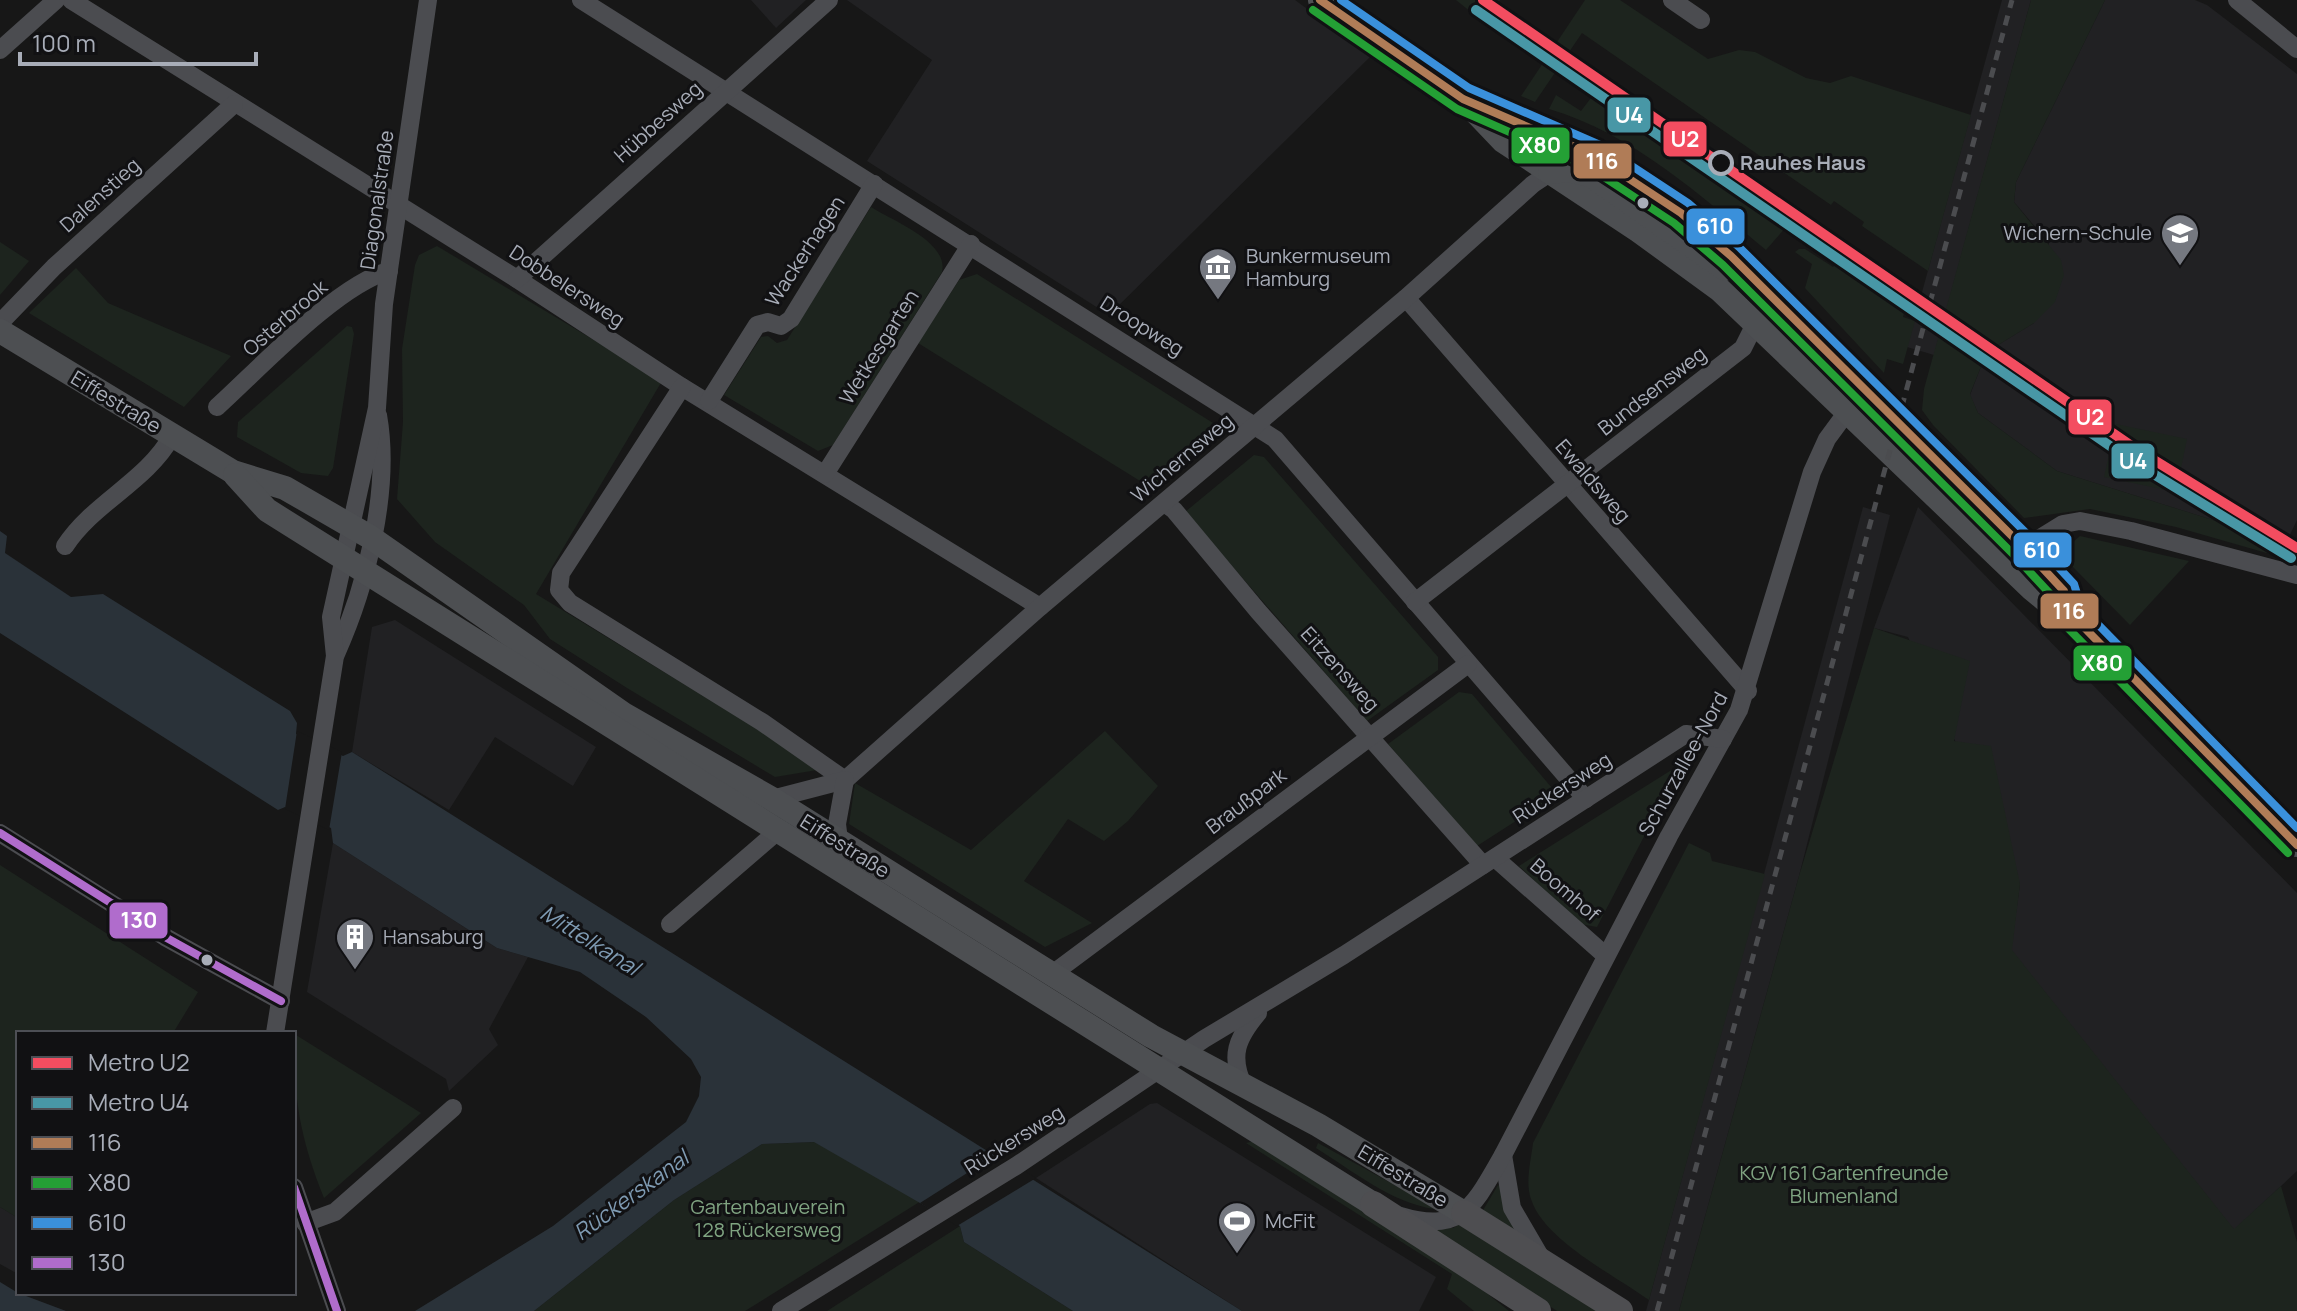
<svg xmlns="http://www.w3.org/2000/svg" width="2297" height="1311" font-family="Manrope,sans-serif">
<rect width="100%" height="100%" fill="#171717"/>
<g fill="#212123">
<polygon points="751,0 806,0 776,28"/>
<polygon points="847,0 1295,0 1371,56 1109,315 867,161 932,60"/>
<polygon points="2002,0 2031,0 1934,355 1907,347"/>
<polygon points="2105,0 2195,0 2207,5 2297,74 2297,520 2286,543 2057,471 1978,413 1970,395 1980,369 1998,345 2034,323 2049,243 2014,202 2016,182"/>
<polygon points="1863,507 1890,515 1799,876 1679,1311 1646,1311"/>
<polygon points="1918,507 2297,893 2297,1171 2234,1230 2011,950 2020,884 1908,637 1874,628"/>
<polygon points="395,620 596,747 573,786 495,737 449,810 352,752 372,627"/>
<polygon points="333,843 497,948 528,957 489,1029 498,1045 449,1091 446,1079 307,992"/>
<polygon points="1157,1103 1436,1277 1419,1311 1242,1311 1036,1178 1150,1104"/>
<polygon points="0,1207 18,1218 18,1274 0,1264"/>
</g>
<g fill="#1d241e">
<polygon points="1456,0 1500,0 1486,24"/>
<polygon points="1585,0 1620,0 1708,59 1739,50 1755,52 1806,78 1830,83 1851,76 1971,115 1928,271 1862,226 1864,222 1834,201 1831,205 1582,33 1535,102 1521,96"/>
<polygon points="2031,0 2105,0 2016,182 2014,202 2061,260 2064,275 2055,302 2034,323 1998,345 1980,369 1970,394 1978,413 2057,471 2286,543 2284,558 2176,527 2090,509 2024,518 1933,425 1922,410 1924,389"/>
<path d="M1594,94L1786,227L1766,250C1700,195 1633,134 1549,109L1556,95L1581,111Z"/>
<path d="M871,207C893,221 949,242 942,272L833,445L818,451L724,395L761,337L768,336L777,343L787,340Z"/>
<polygon points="0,242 29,261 0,295"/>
<polygon points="437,246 662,381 536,594 823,769 775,777 627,688 550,639 524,605 435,542 397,499 403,422 402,349 415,265 419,255"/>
<polygon points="1799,249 1805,249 1833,267 1838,262 1905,309 1903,317 1915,321 1903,364 1887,359 1884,373 1805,288 1812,264 1795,252"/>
<polygon points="76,268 108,303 231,356 184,407 29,313"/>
<polygon points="977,274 1213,423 1215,435 1153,489 918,343 959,280"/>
<polygon points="347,326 352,327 354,334 333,468 328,476 301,473 237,437 238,422"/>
<polygon points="2116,424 2187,439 2176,492 2104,477"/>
<polygon points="1254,455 1264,457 1438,657 1438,670 1367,721 1185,512"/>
<polygon points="2080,536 2189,561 2130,625 2073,567 2064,550"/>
<polygon points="1874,628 1970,661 1954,741 1991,746 2020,884 2012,950 2234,1229 2281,1186 2297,1242 2297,1311 1679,1311 1799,876"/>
<polygon points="1459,692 1472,694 1552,788 1550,799 1477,846 1388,744"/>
<polygon points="1105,731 1158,786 1128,821 1104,841 1068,819 1024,881 1092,923 1045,947 849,824 855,783 971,850"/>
<polygon points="1673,769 1677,773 1597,927 1580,924 1519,866"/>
<path d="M1689,843L1710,853L1712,861L1765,874L1649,1300C1614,1275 1544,1240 1531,1199C1525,1183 1531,1160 1533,1143Z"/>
<polygon points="0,865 198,992 173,1033 18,1033 18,1218 0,1207"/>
<path d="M296,1035L421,1113L324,1198C302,1144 291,1094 296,1035Z"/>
<polygon points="1255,1141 1458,1270 1509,1311 1474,1311 1447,1289 1452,1274 1246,1143"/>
<polygon points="815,1142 921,1201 745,1311 534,1311 674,1200 762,1144"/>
<path d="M1318,1143L1420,1199L1434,1209C1390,1202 1353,1171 1316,1148Z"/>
<polygon points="1498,1185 1500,1186 1516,1231 1482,1212"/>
<polygon points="1461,1223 1600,1311 1557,1311 1434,1231 1435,1228 1453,1228"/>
<polygon points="960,1226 964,1242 1073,1311 827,1311"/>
</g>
<g fill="#2a3239">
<polygon points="0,531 7,536 5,553 71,597 103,594 290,711 297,723 296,734 343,756 352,752 1242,1311 1073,1311 964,1242 960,1226 814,1142 762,1144 674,1200 534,1311 415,1311 553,1226 686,1122 699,1096 701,1077 691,1059 646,1017 580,972 497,948 333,843 331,828 285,807 278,810 0,633"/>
<polygon points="0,1282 18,1293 66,1311 0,1311"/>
</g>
<g fill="#171717">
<polygon points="297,731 342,752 329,830 285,809"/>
<polygon points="997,1154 1036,1178 957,1226 920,1203"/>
</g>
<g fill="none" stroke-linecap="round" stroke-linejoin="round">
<g stroke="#4b4c50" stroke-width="18">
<polyline points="71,0 517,279 682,387 1040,607"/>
<polyline points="581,0 1275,439 1586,799"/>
<polyline points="1672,0 1701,20"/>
<polyline points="2237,0 2297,49"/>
<polyline points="0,50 56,0"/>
<polyline points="517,279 829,0"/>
<polyline points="1406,298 1748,691"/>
<polyline points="0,323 54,267 234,104"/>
<polyline points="682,387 561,573 559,590 570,603 762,722 845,780"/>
<polyline points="709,401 757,325 768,322 781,326 791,319 874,184"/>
<path d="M217,407C258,370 338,284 389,271"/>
<polyline points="825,474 971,244"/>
<polyline points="1164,503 1174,510 1258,611 1483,865"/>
<polyline points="1981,534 2005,545 2024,548 2063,524 2080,521 2131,531 2297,575"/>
<path d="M65,546C94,502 146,482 172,436"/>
<polyline points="1415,602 1743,348 1755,324"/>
<path d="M336,654C367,585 391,489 378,415"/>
<polyline points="772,799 845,780 1040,607 1406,298 1533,184 1559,167"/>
<polyline points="0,833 165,937 281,1001"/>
<polyline points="840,848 837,824 845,780"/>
<polyline points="1495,858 1606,956"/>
<polyline points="670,924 779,830"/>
<polyline points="1051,975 1468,664"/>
<polyline points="275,1033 335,656 331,617 377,408 384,304 428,0"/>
<path d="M1244,1087C1229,1056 1237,1038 1258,1013"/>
<polyline points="1503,1155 1512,1208 1540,1256"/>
<polyline points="294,1187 337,1311"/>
<path d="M1401,1216C1463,1235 1475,1203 1503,1155L1669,836L1739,710L1812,472L1827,439L1852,405L1849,377"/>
<polyline points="305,1223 335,1212 453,1108"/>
<polyline points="781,1311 1016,1166 1204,1039 1344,955 1686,734 1723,739"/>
</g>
<g stroke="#4d4f52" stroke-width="24">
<polyline points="1320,0 1463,99 1509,116 1593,155 1681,213 1731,256 2024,548 2064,591 2070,613"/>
<polyline points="1463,99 1503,141 1639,231 1720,290 2032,589 2050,604 2070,613 2297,845"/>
<polyline points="1550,172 1568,170 1590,175 1725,269"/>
<polyline points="0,331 233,472 285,488 370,537 625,715 772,799 1151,1036 1318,1125 1464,1213"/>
<polyline points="235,475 267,510 1373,1204"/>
</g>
<g stroke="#4e4e51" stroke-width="26">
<polyline points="1373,1204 1538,1311"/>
<polyline points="1464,1213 1620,1311"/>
</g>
<polyline stroke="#4b4c4f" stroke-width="5" stroke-dasharray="10 8" stroke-linecap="butt" points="1657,1311 2012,0"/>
<g stroke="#111113" stroke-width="14">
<polyline id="bus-1" points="1320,0 1463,99 1593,155 1681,213 1731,256 2024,548 2064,591 2070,613 2297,845"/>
</g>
<g stroke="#111113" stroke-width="14">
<polyline id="bus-2" points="1313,10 1457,109 1587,166 1674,223 1723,265 2015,556 2053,597 2061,621 2288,853"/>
</g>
<g stroke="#111113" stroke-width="14">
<polyline id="bus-3" points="1341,0 1469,88 1600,145 1688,203 1739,247 2033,540 2074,584 2081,607 2297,828"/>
</g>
<g stroke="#111113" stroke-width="14">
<g id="bus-4">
<polyline points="0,833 165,937 281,1001"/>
<polyline points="294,1187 337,1311"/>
</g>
</g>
<use href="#bus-1" stroke="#b07c57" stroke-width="8"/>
<use href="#bus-2" stroke="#24a035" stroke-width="8"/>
<use href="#bus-3" stroke="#3a90db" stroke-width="8"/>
<use href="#bus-4" stroke="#b06ccc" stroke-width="8"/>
<g stroke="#111113" stroke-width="16">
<polyline id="metro-1" points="1483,0 2136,449 2297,548"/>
</g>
<g stroke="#111113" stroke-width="16">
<polyline id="metro-2" points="1476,10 2129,459 2291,558"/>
</g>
<use href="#metro-1" stroke="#f34d60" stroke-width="10"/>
<use href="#metro-2" stroke="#4897a6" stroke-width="10"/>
</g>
<defs>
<g id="school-pin" transform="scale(2)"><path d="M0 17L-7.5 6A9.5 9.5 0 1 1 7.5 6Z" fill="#757880" stroke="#111113"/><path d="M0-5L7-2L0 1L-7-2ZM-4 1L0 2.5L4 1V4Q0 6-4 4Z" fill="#fff"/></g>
<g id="museum-pin" transform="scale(2)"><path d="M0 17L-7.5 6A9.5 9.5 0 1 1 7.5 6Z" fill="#757880" stroke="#111113"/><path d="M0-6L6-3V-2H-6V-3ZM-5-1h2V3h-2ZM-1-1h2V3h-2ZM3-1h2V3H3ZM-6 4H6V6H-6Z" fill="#fff"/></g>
<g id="building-pin" transform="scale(2)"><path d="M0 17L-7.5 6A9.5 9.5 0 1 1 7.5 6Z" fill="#757880" stroke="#111113"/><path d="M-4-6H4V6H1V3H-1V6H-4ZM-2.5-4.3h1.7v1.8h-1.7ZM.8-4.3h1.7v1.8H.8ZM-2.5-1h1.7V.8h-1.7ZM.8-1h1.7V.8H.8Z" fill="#fff"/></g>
<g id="stadium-pin" transform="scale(2)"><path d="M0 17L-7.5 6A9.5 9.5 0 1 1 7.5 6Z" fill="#757880" stroke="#111113"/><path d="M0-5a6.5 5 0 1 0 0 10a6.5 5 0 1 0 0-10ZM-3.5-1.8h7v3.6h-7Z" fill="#fff"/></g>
</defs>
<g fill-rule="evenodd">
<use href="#school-pin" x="2180" y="233"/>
<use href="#museum-pin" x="1218" y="267"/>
<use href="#building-pin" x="355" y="937"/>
<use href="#stadium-pin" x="1237" y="1221"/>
</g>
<circle fill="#111113" stroke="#a8adb8" stroke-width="4" cx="1721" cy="163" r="11"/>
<g fill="#a8adb8" stroke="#111113" stroke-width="3">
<circle cx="1643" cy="203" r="7"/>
<circle cx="207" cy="960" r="7"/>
</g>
<g text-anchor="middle" stroke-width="6" stroke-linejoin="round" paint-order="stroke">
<g font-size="20" fill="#a8adb8" stroke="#111113">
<text transform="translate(658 122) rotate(-42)" y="7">Hübbesweg</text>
<text transform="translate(100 195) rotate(-42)" y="7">Dalenstieg</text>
<text transform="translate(377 200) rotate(-82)" y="7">Diagonalstraße</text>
<text transform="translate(805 251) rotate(-57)" y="7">Wackerhagen</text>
<text transform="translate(567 286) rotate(33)" y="7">Dobbelersweg</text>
<text transform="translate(285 318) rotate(-41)" y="7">Osterbrook</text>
<text transform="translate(1142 326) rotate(32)" y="7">Droopweg</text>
<text transform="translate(879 347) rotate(-58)" y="7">Wetkesgarten</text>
<text transform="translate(1652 391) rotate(-38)" y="7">Bundsensweg</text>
<text transform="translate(116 402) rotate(31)" y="7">Eiffestraße</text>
<text transform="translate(1182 458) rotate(-40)" y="7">Wichernsweg</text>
<text transform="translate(1593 481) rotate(49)" y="7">Ewaldsweg</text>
<text transform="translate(1340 669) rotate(48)" y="7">Eitzensweg</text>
<text transform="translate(1683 764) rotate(-61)" y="7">Schurzallee-Nord</text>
<text transform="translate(1562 788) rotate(-33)" y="7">Rückersweg</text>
<text transform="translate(1246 801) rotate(-37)" y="7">Braußpark</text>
<text transform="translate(845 846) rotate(32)" y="7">Eiffestraße</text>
<text transform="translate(1565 890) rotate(41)" y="7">Boomhof</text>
<text transform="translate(1014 1140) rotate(-32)" y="7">Rückersweg</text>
<text transform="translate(1403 1176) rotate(31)" y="7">Eiffestraße</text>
</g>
<g font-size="20" font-weight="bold" fill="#a8adb8" stroke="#111113" text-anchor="start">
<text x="1740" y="170">Rauhes Haus</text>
</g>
<g font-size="20" fill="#a8adb8" stroke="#111113" text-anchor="start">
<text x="2152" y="240" text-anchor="end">Wichern-Schule</text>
<text x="1246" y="263">Bunkermuseum<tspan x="1246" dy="23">Hamburg</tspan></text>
<text x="383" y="944">Hansaburg</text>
<text x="1265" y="1228">McFit</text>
</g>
<g font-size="20" fill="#7fa381" stroke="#111113">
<text x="1844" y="1180">KGV 161 Gartenfreunde<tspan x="1844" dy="23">Blumenland</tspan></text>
<text x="768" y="1214">Gartenbauverein<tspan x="768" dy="23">128 Rückersweg</tspan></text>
</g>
<g font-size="22" font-style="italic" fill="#7f9bb3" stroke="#111113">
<text transform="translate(590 940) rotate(32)" y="8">Mittelkanal</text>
<text transform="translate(631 1195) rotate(-36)" y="8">Rückerskanal</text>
</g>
</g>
<g stroke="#111113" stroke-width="3">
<rect x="1606" y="96" width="46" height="38" rx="8" fill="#4897a6"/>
<rect x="1662" y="120" width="46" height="38" rx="8" fill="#f34d60"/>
<rect x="1510" y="126" width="61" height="39" rx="8" fill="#24a035"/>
<rect x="1572" y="142" width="61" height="38" rx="8" fill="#b07c57"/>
<rect x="1685" y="207" width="61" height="39" rx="8" fill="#3a90db"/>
<rect x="2067" y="398" width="46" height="38" rx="8" fill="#f34d60"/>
<rect x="2110" y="442" width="46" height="38" rx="8" fill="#4897a6"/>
<rect x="2012" y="531" width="61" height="38" rx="8" fill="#3a90db"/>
<rect x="2039" y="592" width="61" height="38" rx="8" fill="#b07c57"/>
<rect x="2072" y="644" width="61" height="38" rx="8" fill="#24a035"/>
<rect x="108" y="901" width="61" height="39" rx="8" fill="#b06ccc"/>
</g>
<g font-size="22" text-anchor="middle" font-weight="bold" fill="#fff">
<text x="1629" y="123">U4</text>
<text x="1685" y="147">U2</text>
<text x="1540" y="153">X80</text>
<text x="1602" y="169">116</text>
<text x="1715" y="234">610</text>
<text x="2090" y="425">U2</text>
<text x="2133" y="469">U4</text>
<text x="2042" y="558">610</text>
<text x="2069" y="619">116</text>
<text x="2102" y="671">X80</text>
<text x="139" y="928">130</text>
</g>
<rect x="16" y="1031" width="280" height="264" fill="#111113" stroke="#4d4f55" stroke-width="2"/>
<rect x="32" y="1057" width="40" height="12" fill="#f34d60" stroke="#4d4f55" stroke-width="2"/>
<text x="88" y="1071" font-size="24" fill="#a8adb8">Metro U2</text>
<rect x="32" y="1097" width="40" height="12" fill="#4897a6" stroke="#4d4f55" stroke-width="2"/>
<text x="88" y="1111" font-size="24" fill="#a8adb8">Metro U4</text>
<rect x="32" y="1137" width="40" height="12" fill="#b07c57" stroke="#4d4f55" stroke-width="2"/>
<text x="88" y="1151" font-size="24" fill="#a8adb8">116</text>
<rect x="32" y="1177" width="40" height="12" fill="#24a035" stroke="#4d4f55" stroke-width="2"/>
<text x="88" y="1191" font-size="24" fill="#a8adb8">X80</text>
<rect x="32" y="1217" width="40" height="12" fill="#3a90db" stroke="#4d4f55" stroke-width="2"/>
<text x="88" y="1231" font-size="24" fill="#a8adb8">610</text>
<rect x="32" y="1257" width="40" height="12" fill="#b06ccc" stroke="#4d4f55" stroke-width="2"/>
<text x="88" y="1271" font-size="24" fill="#a8adb8">130</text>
<path d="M20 52v12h236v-12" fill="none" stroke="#a8adb8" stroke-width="4"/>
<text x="32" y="52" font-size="24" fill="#a8adb8" stroke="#111113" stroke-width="6" paint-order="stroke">100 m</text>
</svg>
